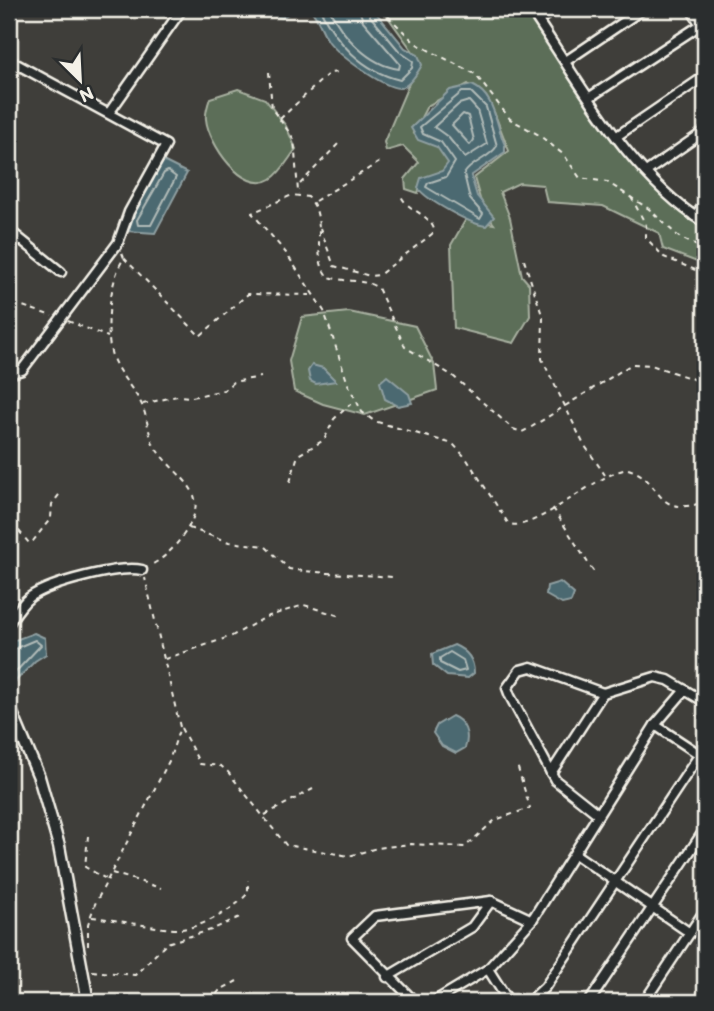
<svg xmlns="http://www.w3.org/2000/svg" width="714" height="1011" font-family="Itim,sans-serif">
<rect width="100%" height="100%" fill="#3f3e3a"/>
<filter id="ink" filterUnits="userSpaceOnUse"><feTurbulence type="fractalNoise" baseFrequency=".0143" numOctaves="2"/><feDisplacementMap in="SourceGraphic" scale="14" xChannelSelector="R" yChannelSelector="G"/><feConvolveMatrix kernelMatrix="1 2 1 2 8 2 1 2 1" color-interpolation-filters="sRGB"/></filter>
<g filter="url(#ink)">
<g fill="#5b6e58" stroke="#a8b0a0" stroke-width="2">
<path d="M382,9H526C574,80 629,185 705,227V265L663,249L659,233L603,206L547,202L543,185L519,183L500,192L510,218L522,276L529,284L530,316L514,343L454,328L451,245L466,219L494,224L483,209L474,178L509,151L494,112L468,84L427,106L413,133L438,146L450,164L439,176L423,181L418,193L406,189L405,179L419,162L403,146L386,151L384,142L419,60Z"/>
<path d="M238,89L265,99L286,126L296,149C289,158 281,173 271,179C243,196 208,142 206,119C205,113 208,104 210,98Z"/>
<polygon points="349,312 415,326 434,364 437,390 365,415 323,404 294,391 289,361 302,317"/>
</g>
<g fill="#4c6971" stroke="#8f9fa1" stroke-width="2">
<polygon points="252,9 295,9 282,18"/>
<path d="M310,9H373L405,48L418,55L422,65C418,72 408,88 399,88C382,87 339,55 329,42C322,32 318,17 310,9Z"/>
<path d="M472,85C496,96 495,123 505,145V152L471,176L477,196L494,217L486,226C472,225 426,200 418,188L421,178L442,171L448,163L437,147L418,140L411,128L450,90Z"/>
<polygon points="163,161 187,173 155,233 127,231 130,218"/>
<polygon points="312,365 323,368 336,381 316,384 310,381 308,371"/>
<polygon points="387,376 409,394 412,403 398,406 385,399 380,382"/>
<polygon points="560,582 574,594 571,602 562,604 546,595 547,586"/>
<polygon points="34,633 45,638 46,654 35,661 11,686 9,647 15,640"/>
<path d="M454,645C466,650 474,659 474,673L468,678L447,676L433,665L432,654Z"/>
<path d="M452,716C465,721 470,735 465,748L456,753L442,746L433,733L437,725Z"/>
</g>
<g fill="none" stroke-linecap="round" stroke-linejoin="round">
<g stroke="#b1bbb8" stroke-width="2">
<path d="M320,9C336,42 362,71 400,80L412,68L413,61L400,52L370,16L368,9"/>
<path d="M329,9C342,35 368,65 399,69L400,64L363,21L359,9"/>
<path d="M462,92H471L486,107L497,146C489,159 472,161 464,174L470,199L483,214L480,219L426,187L428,183L446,177L455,162L441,142L423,134L420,127Z"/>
<polygon points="469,101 477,110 487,144 465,158 448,137 434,127 459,104"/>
<polygon points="463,114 468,116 474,140 470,145 452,125"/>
<polygon points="168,171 176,177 151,225 138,225 137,220 164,173"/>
<polyline points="9,651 35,640 41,645 9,679"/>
<polygon points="450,652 463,660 466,670 458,672 440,663 440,658"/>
</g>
<g stroke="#f4f1e8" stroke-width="13">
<g id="minor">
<path d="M530,9C581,83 627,174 705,223"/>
<polyline points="538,20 556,9"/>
<polyline points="9,60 166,145 129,212 118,243 22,370 9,374"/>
<polyline points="566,61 643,9"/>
<polyline points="590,97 702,24"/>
<polyline points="109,113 182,9"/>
<polyline points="617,136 705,76"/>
<polyline points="646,172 705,131"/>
<polyline points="694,216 705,205"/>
<polyline points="9,230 61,272"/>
<path d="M9,623C15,614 21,604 30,597C50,583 119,565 142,570"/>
<polyline points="655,725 685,690"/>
<polyline points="551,773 603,693"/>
<polyline points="598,814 555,780 510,696 507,688 520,670 531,667 603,693 655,677 668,680 705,702"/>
<polyline points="575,854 690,933"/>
<polyline points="387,977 472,927 491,901"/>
<polyline points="415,1002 352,938 375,916 491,901 532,920"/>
<polyline points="433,1002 488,969"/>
<polyline points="509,1002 488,969 532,920 655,725 705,758"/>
<polyline points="529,1002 545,987 700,754"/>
<polyline points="589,1002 705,829"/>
<polyline points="644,1002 705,910"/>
</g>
</g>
<g stroke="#f4f1e8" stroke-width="15">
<g id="tertiary">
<polyline points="692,9 705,29"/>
<polyline points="9,706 39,777 59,846 88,1002"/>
<polyline points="703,1002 705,999"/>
</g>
</g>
<g stroke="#f4f1e8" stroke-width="2" stroke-dasharray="5 5" stroke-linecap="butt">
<polyline points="381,9 415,43 475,74 510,119 539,135 564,155 580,178 607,182 649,209 679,237 705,250"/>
<polyline points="269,72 272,109 294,139 298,192"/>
<polyline points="280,119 329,73 338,72"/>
<polyline points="300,184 340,142"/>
<polyline points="631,197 646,225 646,238 664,257 705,274"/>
<polyline points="315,201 383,160"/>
<path d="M320,228L334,266L370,276L379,275L432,234L434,229C428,213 408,211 401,196"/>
<path d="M122,253L124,258C110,278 105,328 111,352C116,372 132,386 141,403C148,417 148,437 156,449C179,481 214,491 184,534C175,547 164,559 149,566"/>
<polyline points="124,258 200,336 248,294 310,295"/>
<polyline points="524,260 543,318 542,359 583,443 605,475"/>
<polyline points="14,303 52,316"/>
<polyline points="68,321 108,337"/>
<path d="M705,383L651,365L632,364L530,428L522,432L513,429L453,376L405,347L378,288C364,278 342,283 327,276C310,253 329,218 308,197L292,195L252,213L286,253L324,311L348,384L362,412L374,421L453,444L466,458L508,523C532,536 595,473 628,469C665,480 651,519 705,502"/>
<polyline points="143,404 177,396 192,397 224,390 233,382 261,377"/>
<polyline points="290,482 298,455 324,440 334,419 355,400"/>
<polyline points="553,508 595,574"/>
<path d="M189,528L229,542L265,546L289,569C324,574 357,574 393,577"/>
<polyline points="9,533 19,531 29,543 33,541 51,518 52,504 62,491"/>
<polyline points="165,659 232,636 266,617 304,605 340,616"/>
<polyline points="181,728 200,764 221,766 228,772 286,845 349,856 377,848 411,844 465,847 495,820 530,808 517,765"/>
<polyline points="265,815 313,789"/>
<polyline points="88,836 85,867 108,880"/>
<polyline points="112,873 161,888"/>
<path d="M92,917C119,920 147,927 174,929C197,931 234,910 248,893V880"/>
<polyline points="88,946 88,924 95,904 169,761 180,727 145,578"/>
<polyline points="92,971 135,975 167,943 211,930 242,916"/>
<polyline points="210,1002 220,990 237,981"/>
</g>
<use href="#minor" stroke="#2a2d2e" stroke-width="8"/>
<use href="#tertiary" stroke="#2a2d2e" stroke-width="10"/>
</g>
</g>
<rect width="714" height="1011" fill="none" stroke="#2a2d2e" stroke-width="35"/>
<rect x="18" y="18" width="679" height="976" fill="none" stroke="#f4f1e8" stroke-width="2.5" filter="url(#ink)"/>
<g transform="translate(80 80) rotate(156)" stroke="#2a2d2e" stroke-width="5" paint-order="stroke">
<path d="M0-5L12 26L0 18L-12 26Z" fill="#f4f1e8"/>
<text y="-10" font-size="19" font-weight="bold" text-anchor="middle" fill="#f4f1e8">N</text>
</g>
</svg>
